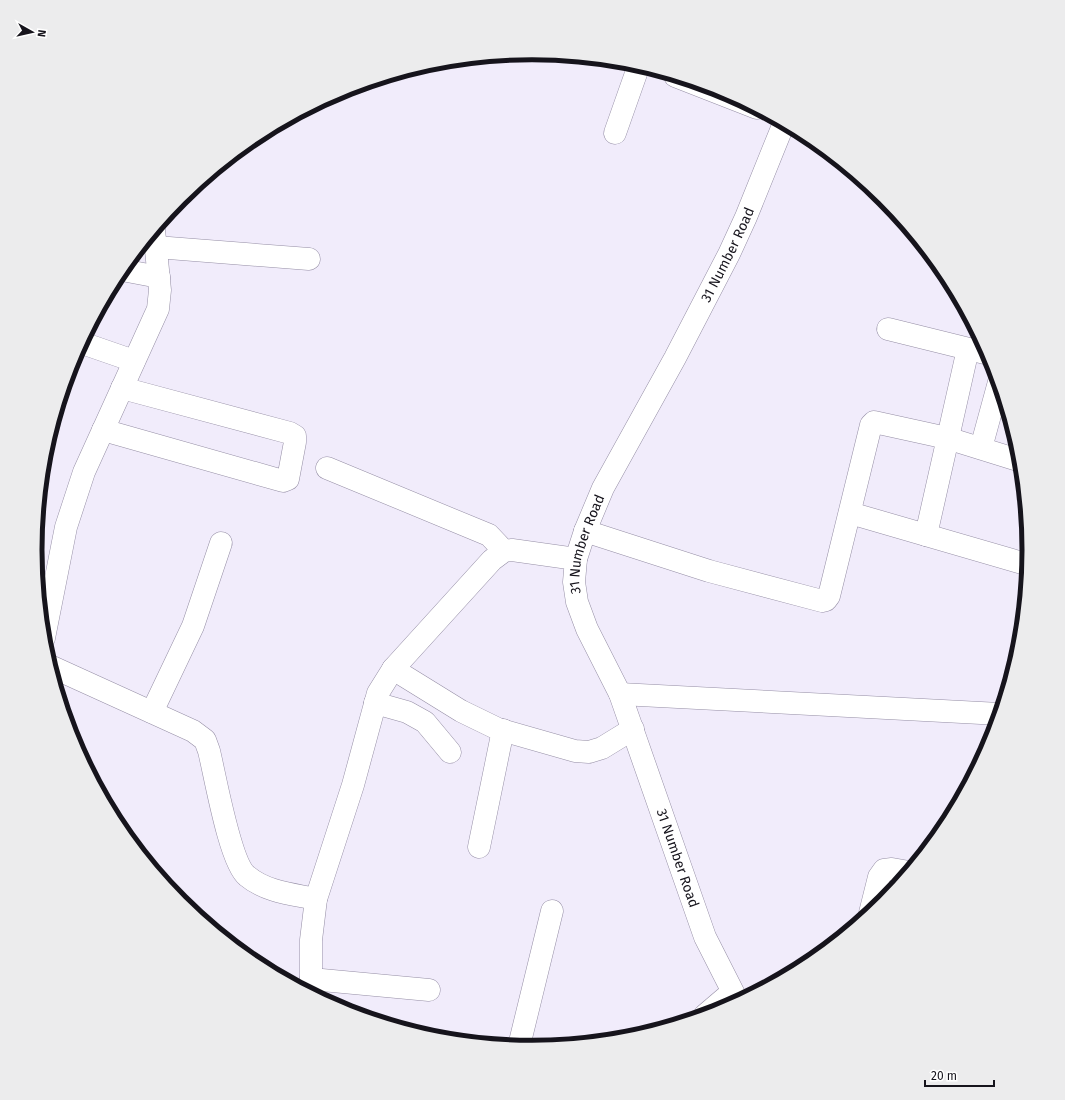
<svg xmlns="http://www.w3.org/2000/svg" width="1065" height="1100" font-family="'Fira Sans',sans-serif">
<rect width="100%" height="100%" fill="#f1ecfb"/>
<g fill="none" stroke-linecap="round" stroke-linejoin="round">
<g stroke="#958ea5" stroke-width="23">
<g id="street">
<polyline points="675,76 757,108"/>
<polyline points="615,133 639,65"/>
<polyline points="156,247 309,259"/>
<polyline points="122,270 159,277"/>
<polyline points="888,329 989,354"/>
<polyline points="82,343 134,361"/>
<polyline points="103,430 283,481 288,479 295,442 295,436 290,433 122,388"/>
<polyline points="981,448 999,382"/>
<polyline points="327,468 489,535 504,551"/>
<polyline points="850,513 1029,565"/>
<polyline points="585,531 709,571 822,601 826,600 829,596 871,425 874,422 947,438 1021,461"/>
<polyline points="926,535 968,349"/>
<polyline points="44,638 66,527 84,472 158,309 160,290 154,230"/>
<path d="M50,666L193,731L205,740L209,751C215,775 230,863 247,876C266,892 292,894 316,899"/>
<polyline points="393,669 461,711 498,729 575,751 589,752 602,748 633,729"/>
<polyline points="620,694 1000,714"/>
<polyline points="375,703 407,712 425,722 450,752"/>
<polyline points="152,712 193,626 221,543"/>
<polyline points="479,847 503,730"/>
<polyline points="870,913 879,877 884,870 892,869 909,872"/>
<polyline points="311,979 429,990"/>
<polyline points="311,993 311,940 316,899 353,785 378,693 393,669 492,560 504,551 512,550 576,559"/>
<polyline points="705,1015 732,992"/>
<polyline points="519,1046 552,911"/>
</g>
</g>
<g stroke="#958ea5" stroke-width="23">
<g id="secondary">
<path id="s1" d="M738,1002L705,937L620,694L587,629L577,602L574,582L576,559L585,531L603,488L675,358L729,254L746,217L784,123"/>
</g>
</g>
<use href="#street" stroke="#fff" stroke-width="22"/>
<use href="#secondary" stroke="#fff" stroke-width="22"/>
</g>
<g text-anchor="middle" stroke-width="3" stroke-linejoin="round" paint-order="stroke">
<g font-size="14" fill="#16141c" stroke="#fff">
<text dy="5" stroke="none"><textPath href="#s1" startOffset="816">31 Number Road</textPath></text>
<text dy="5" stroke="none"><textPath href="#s1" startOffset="492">31 Number Road</textPath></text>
<text transform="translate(678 858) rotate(71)" y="5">31 Number Road</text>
</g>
</g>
<path d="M0 0H1065V1100H0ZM42 550a490 490 0 1 1 980 0a490 490 0 1 1-980 0Z" fill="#ececed" fill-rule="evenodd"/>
<path fill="none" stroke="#16141c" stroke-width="5" d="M42 550a490 490 0 1 1 980 0a490 490 0 1 1-980 0Z"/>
<g transform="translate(32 32) rotate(98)" stroke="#ffffff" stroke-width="3" paint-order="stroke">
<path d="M0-3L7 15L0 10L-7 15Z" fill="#16141c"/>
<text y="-6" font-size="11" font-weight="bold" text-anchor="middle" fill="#16141c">N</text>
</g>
<path d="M925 1080v6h69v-6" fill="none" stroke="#16141c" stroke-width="2"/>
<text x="931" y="1080" font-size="12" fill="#16141c" stroke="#ffffff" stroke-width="3" paint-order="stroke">20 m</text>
</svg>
